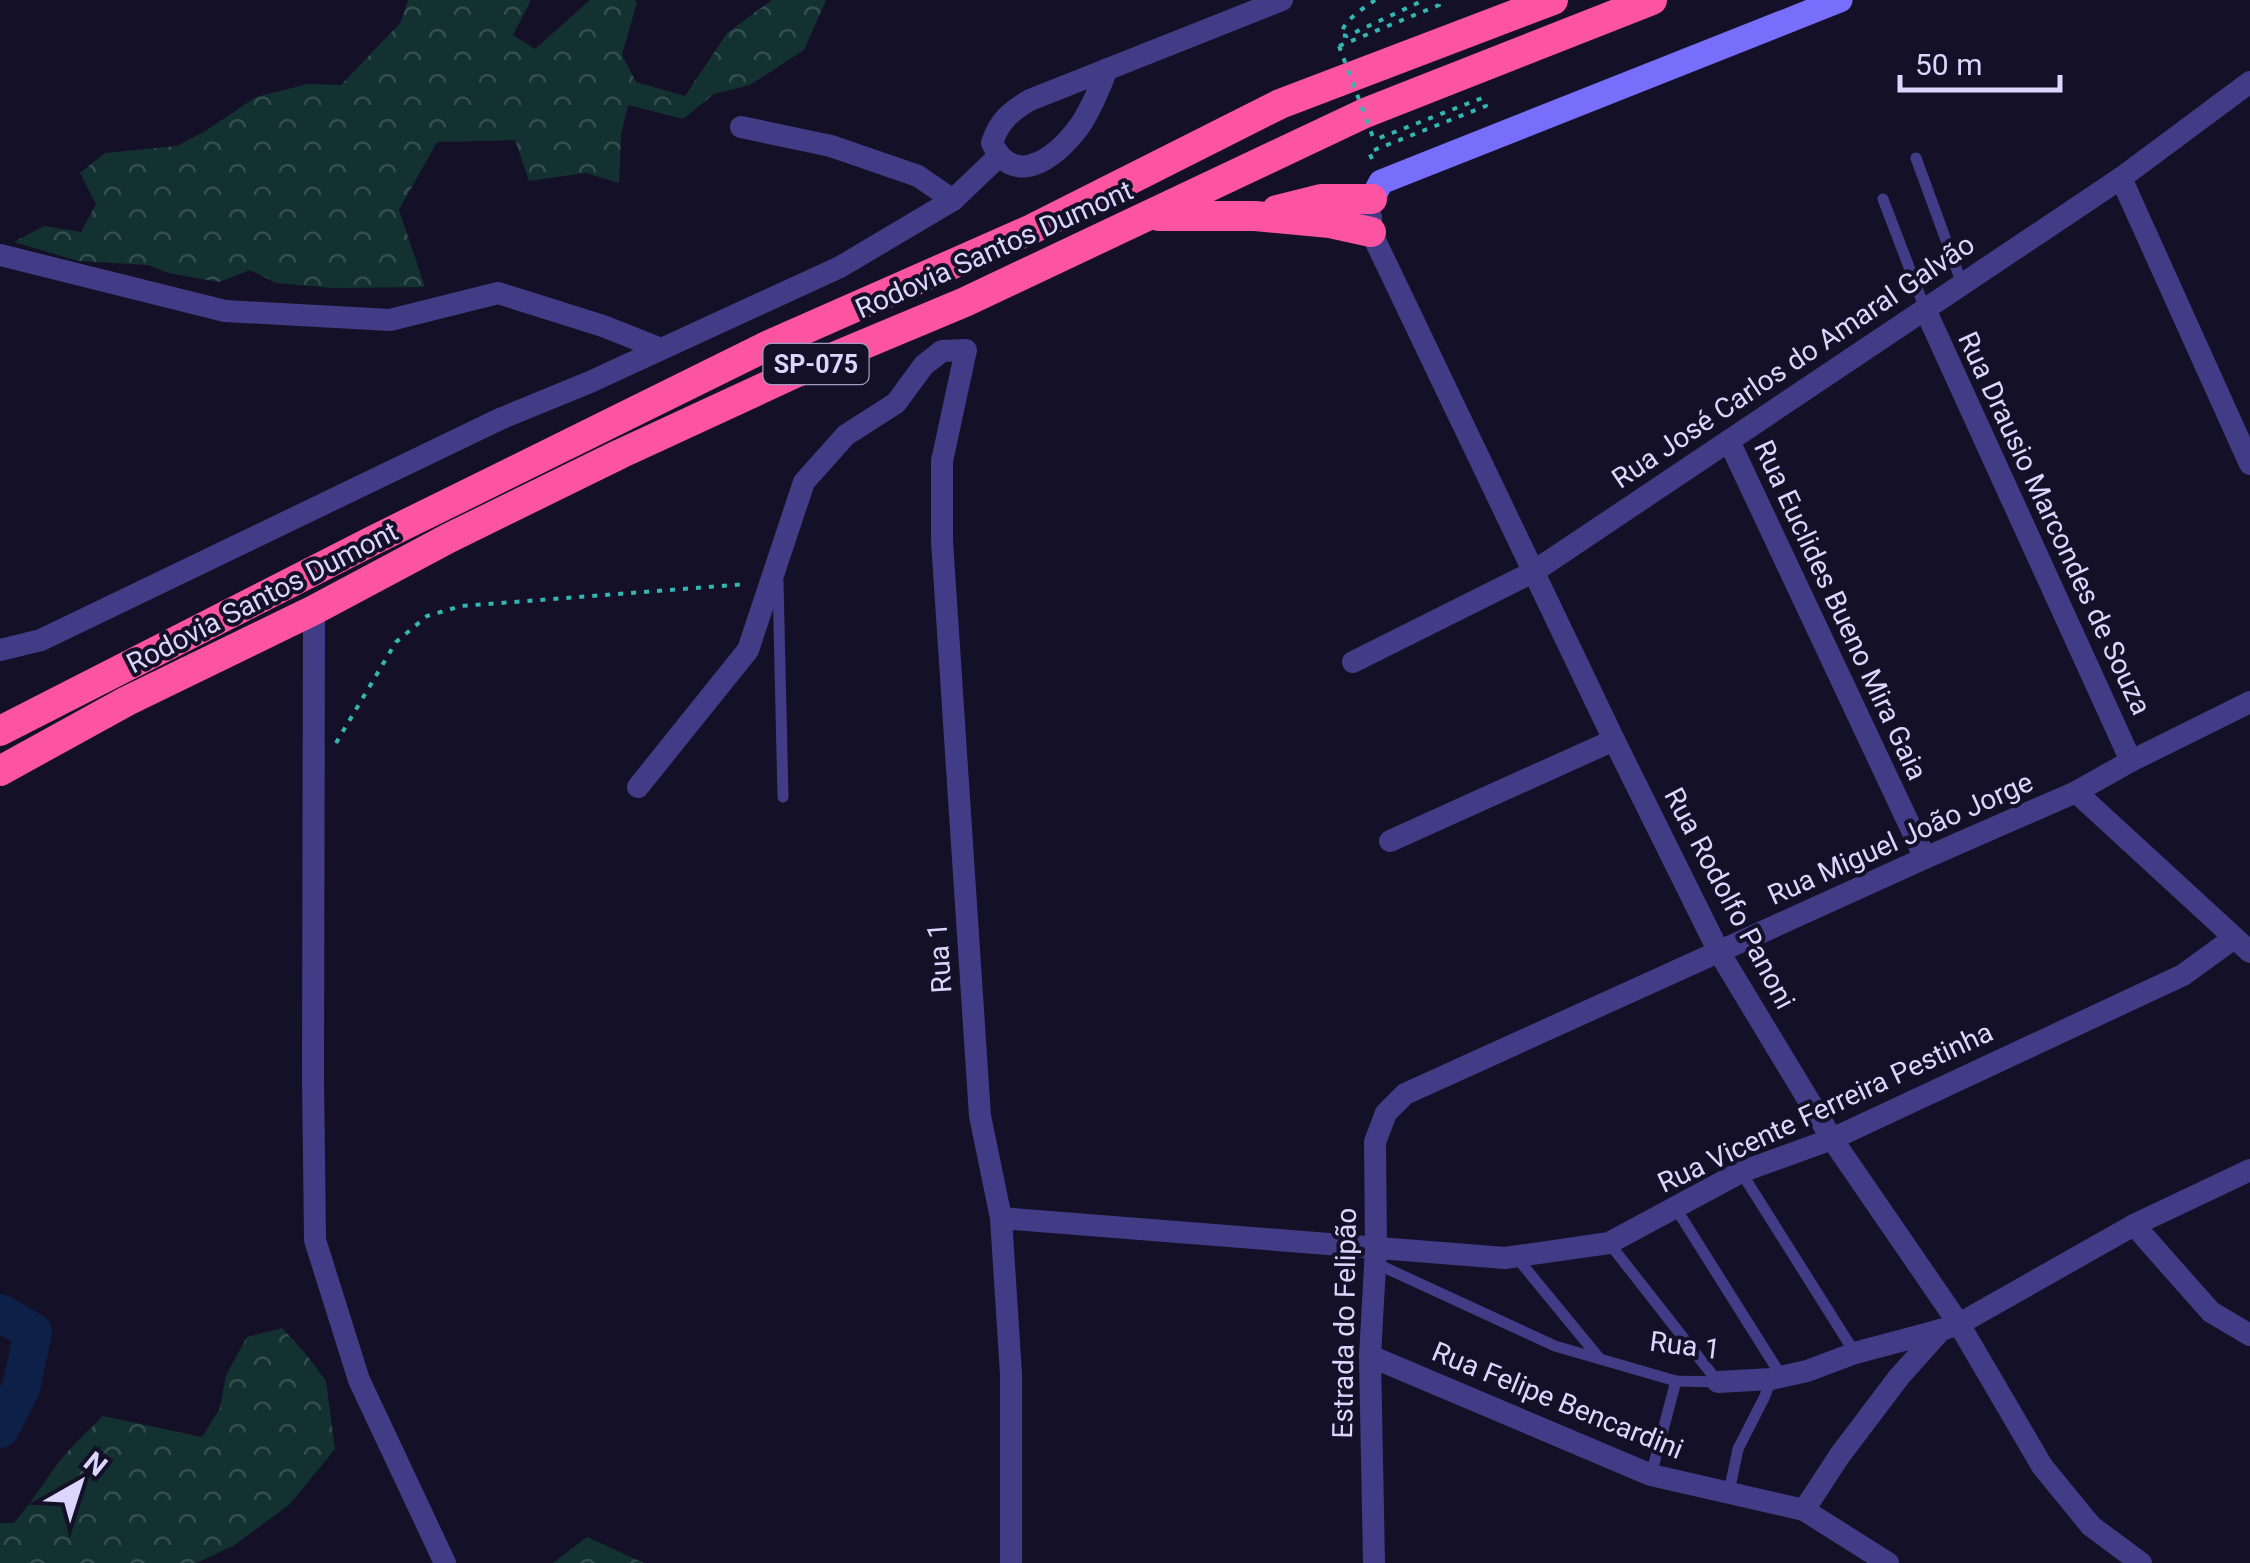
<svg xmlns="http://www.w3.org/2000/svg" width="2250" height="1563" font-family="Roboto,sans-serif">
<defs>
<pattern id="forest-crowns" width="20" height="18" patternUnits="userSpaceOnUse" patternTransform="scale(2.5)"><rect width="20" height="18" fill="#133130"/><path d="M2 6a3 3 0 1 1 6 0M12 15a3 3 0 1 1 6 0" fill="none" stroke="#354e4f"/></pattern>
</defs>
<rect width="100%" height="100%" fill="#141027"/>
<g fill="url(#forest-crowns)">
<polygon points="408,0 531,0 513,35 535,49 590,0 634,0 637,2 622,55 636,82 685,96 727,33 772,0 826,0 804,50 750,85 714,94 683,119 628,105 621,135 619,183 586,173 529,181 515,140 437,142 399,210 425,287 332,288 276,283 250,270 219,282 168,273 148,265 78,261 14,242 44,226 81,232 96,204 80,173 105,153 177,146 207,130 256,97 308,84 341,85 401,22"/>
<path d="M282,1328L305,1353L326,1381L335,1449L289,1505L233,1546L196,1563H0V1523H14C28,1506 40,1489 53,1470C67,1450 86,1433 103,1416L202,1437L220,1408L226,1375L247,1337Z"/>
<polygon points="587,1537 644,1563 553,1563"/>
</g>
<g fill="none" stroke-linecap="round" stroke-linejoin="round">
<polyline stroke="#0d2148" stroke-width="38" points="0,1313 33,1332 21,1388 0,1429"/>
<g stroke="#32b7b2" stroke-width="4" stroke-dasharray="5 8" stroke-linecap="butt">
<path d="M1375,0C1362,10 1344,19 1341,35L1347,36L1424,0"/>
<polyline points="1339,46 1439,5 1440,0"/>
<polyline points="1372,159 1369,152 1486,106 1482,98 1374,140"/>
<polyline points="336,743 396,642 427,616 461,606 747,584"/>
</g>
<g stroke="#413c85" stroke-width="11">
<polyline points="1916,158 1962,284"/>
<polyline points="1883,199 1925,309"/>
<polyline points="778,581 783,797"/>
<polyline points="1741,1172 1855,1353"/>
<polyline points="1675,1207 1782,1377"/>
<polyline points="1609,1243 1718,1382"/>
<polyline points="1517,1258 1600,1359"/>
<polyline points="1375,1263 1555,1346 1676,1381 1718,1382"/>
<polyline points="1651,1475 1676,1381"/>
<polyline points="1729,1492 1738,1449 1765,1396 1771,1379"/>
</g>
<g stroke="#413c85" stroke-width="22">
<path d="M1107,69C1100,88 1093,104 1083,121C1063,152 1016,193 992,143C999,121 1011,111 1030,100L1282,0"/>
<polyline points="741,127 831,146 918,176 953,200"/>
<polyline points="2121,178 2250,464"/>
<polyline points="1371,217 1371,232 1614,740 1719,952 1832,1139 1959,1324 2042,1466 2091,1526 2141,1563"/>
<polyline points="0,255 225,311 390,320 498,293 603,326 661,349"/>
<polyline points="1925,309 2131,761"/>
<polyline points="1729,441 1925,858"/>
<polyline points="314,610 313,1078 315,1240 359,1380 445,1563"/>
<polyline points="0,650 41,640 500,419 590,382 840,267 953,200 998,157"/>
<polyline points="1353,662 1533,572 2121,178 2250,82"/>
<polyline points="638,787 748,650 804,482 846,435 896,403 924,365 942,351 966,350 942,461 942,541 980,1116 1001,1218 1011,1374 1011,1563"/>
<polyline points="2076,792 2250,952"/>
<polyline points="1390,841 1614,740"/>
<polyline points="1001,1218 1505,1258 1609,1243 1741,1172 1832,1139 2183,975 2234,938"/>
<polyline points="2134,1225 2211,1312 2250,1335"/>
<polyline points="1370,1356 1651,1475 1804,1510 1888,1563"/>
<polyline points="1718,1382 1771,1379 1807,1371 1855,1353 1941,1330"/>
<polyline points="1804,1510 1840,1455 1899,1377 1941,1330 1959,1324 2134,1225 2250,1170"/>
<polyline points="1374,1563 1370,1356 1376,1248 1375,1142 1386,1113 1405,1094 1925,858 2076,792 2131,761 2250,702"/>
</g>
<polyline stroke="#776ffc" stroke-width="25" points="1372,199 1381,182 1840,0"/>
<g stroke="#fc54a0" stroke-width="30">
<polyline points="1277,210 1321,199 1372,199"/>
<polyline points="1158,216 1255,216 1330,223 1371,232"/>
<polyline points="0,731 372,541 769,345 1032,229 1280,104 1553,0"/>
<polyline points="0,771 127,701 314,610 449,538 620,454 793,374 965,302 1365,113 1652,0"/>
</g>
<polyline stroke="#32b7b2" stroke-width="4" stroke-dasharray="5 8" stroke-linecap="butt" points="1339,46 1374,140"/>
</g>
<g text-anchor="middle" stroke-width="8" stroke-linejoin="round" paint-order="stroke">
<rect fill="#141027" stroke="#a09bbe" stroke-width="2.5" x="763.5" y="344" width="105" height="40" rx="8"/>
<g font-size="25" font-weight="bold" fill="#dcd6fe">
<text x="816" y="373">SP-075</text>
</g>
<g font-size="28" fill="#dcd6fe" stroke="#141027">
<text transform="translate(994 249) rotate(-24)" y="10">Rodovia Santos Dumont</text>
<text transform="translate(1793 361) rotate(-34)" y="10">Rua José Carlos do Amaral Galvão</text>
<text transform="translate(2055 523) rotate(65)" y="10">Rua Drausio Marcondes de Souza</text>
<text transform="translate(262 597) rotate(-27)" y="10">Rodovia Santos Dumont</text>
<text transform="translate(1841 610) rotate(65)" y="10">Rua Euclides Bueno Mira Gaia</text>
<text transform="translate(1900 838) rotate(-24)" y="10">Rua Miguel João Jorge</text>
<text transform="translate(1730 898) rotate(62)" y="10">Rua Rodolfo Panoni</text>
<text transform="translate(939 958) rotate(-94)" y="10">Rua 1</text>
<text transform="translate(1825 1107) rotate(-25)" y="10">Rua Vicente Ferreira Pestinha</text>
<text transform="translate(1344 1323) rotate(-89)" y="10">Estrada do Felipão</text>
<text transform="translate(1685 1345) rotate(7)" y="10">Rua 1</text>
<text transform="translate(1558 1400) rotate(22)" y="10">Rua Felipe Bencardini</text>
</g>
</g>
<g transform="translate(80 1483) rotate(39)" stroke="#141027" stroke-width="8" paint-order="stroke">
<path d="M0-8L18 38L0 25L-18 38Z" fill="#dcd6fe"/>
<text y="-15" font-size="28" font-weight="bold" text-anchor="middle" fill="#dcd6fe">N</text>
</g>
<path d="M1900 75v15h160v-15" fill="none" stroke="#dcd6fe" stroke-width="5"/>
<text x="1915" y="75" font-size="30" fill="#dcd6fe" stroke="#141027" stroke-width="8" paint-order="stroke">50 m</text>
</svg>
